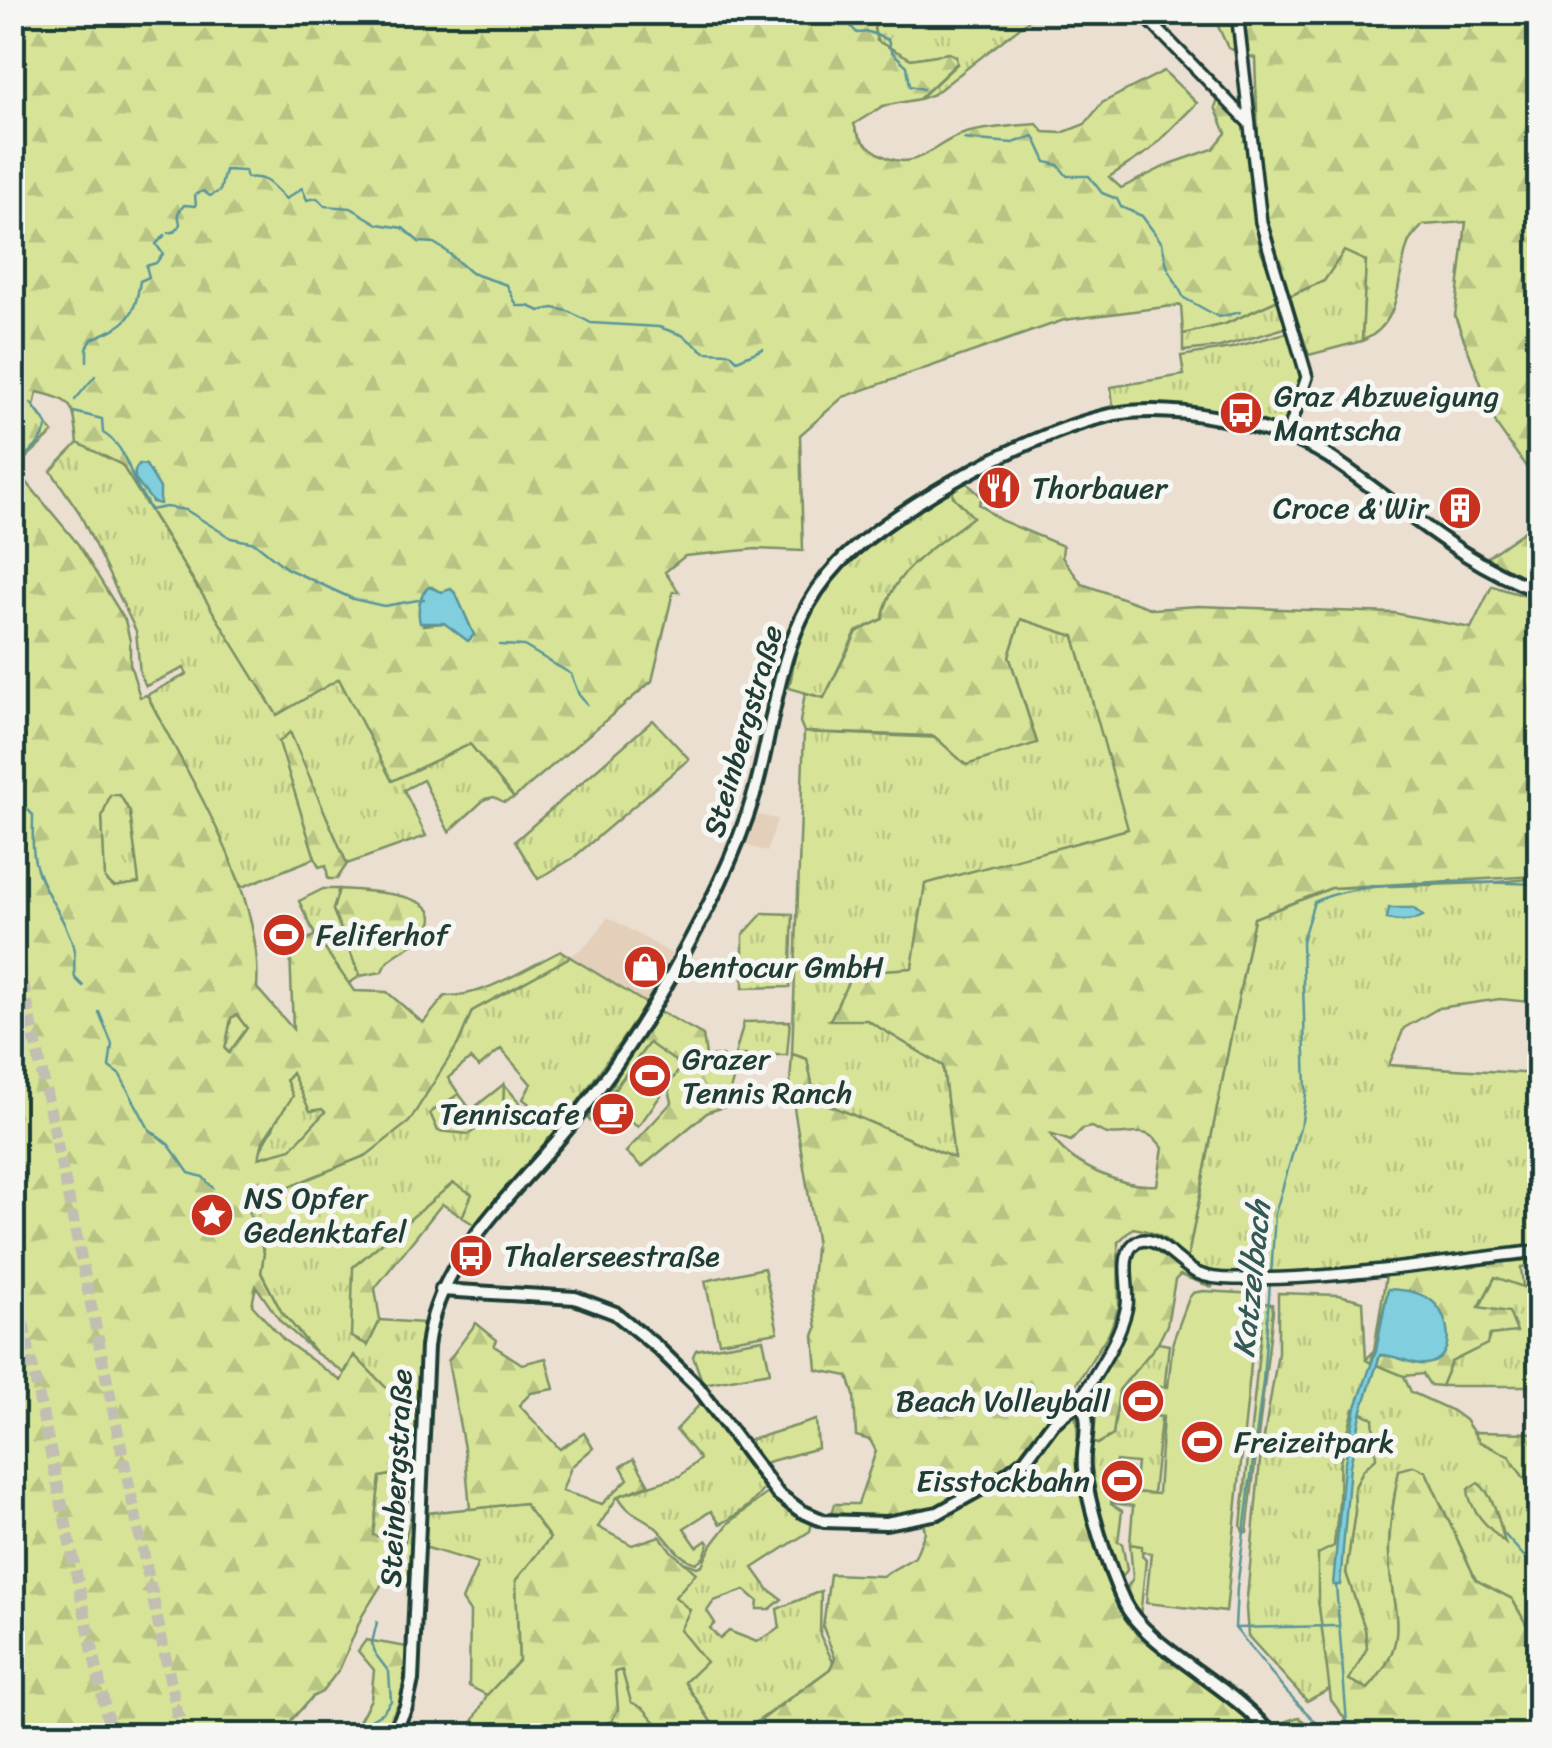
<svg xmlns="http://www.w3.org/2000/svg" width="1552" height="1748" font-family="Sriracha,sans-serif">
<defs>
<pattern id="grass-tufts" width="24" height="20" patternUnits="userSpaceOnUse" patternTransform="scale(2.5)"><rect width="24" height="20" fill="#d7e497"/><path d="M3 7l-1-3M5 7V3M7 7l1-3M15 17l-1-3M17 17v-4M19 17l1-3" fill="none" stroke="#b8c483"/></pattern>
<pattern id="forest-firs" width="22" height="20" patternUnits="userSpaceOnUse" patternTransform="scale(2.5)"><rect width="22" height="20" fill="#d7e497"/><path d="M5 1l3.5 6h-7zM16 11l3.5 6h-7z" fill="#b8c483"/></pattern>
</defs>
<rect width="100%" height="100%" fill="#ebdfd1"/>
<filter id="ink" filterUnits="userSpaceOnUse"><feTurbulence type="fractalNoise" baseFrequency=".01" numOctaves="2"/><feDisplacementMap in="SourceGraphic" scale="20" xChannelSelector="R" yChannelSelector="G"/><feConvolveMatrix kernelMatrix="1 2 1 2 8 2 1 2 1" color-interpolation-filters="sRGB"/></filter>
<g filter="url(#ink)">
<g fill="#e4cfba">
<polygon points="753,814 777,819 767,852 741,843"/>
<polygon points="608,917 672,954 665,964 669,967 647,1004 570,957 590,942"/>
</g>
<g fill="url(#grass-tufts)" stroke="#7b9066" stroke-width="2.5">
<polygon points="879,13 1038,13 934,94 919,99 957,64 949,53 911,59 877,41 874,29"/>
<polygon points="1344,250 1366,261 1362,341 1309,355 1289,296 1324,281"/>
<polygon points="1280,299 1287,325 1285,328 1220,347 1183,351 1183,334 1225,324"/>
<path d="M1286,333L1292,335C1302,368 1309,397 1281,424H1268L1233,412L1218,415L1155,407L1092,415L1091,412L1113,406L1111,387L1184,375L1181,356L1231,348Z"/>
<polygon points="78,443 122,465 198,589 339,678 392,780 470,744 514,798 504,802 494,797 485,799 449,832 423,780 404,790 426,836 347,864 290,733 280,743 315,858 242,887 147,695 187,674 184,668 146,686 140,674 136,631 79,512 51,471"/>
<path d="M953,489V496L974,517C938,545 889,571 883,619L856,632L824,698L789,688C795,664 795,638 808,614C839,556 899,522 953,489Z"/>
<polygon points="1021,619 1074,636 1129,829 926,884 912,968 830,1019 867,1020 943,1066 955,1159 815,1099 807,1059 792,1054 804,732 1037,742 1009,656"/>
<polygon points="653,720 689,759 573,858 538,879 515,841"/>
<polygon points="110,794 120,795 130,812 140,883 114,887 104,878 102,817"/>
<polygon points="1539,878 1539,1003 1500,999 1439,1008 1404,1028 1389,1065 1539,1074 1539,1244 1343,1269 1244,1275 1214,1274 1187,1261 1254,918 1331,888 1487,883"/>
<polygon points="323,889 339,889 333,910 360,976 348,984 315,935 299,901"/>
<polygon points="763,913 793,914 790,987 743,988 743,935"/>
<polygon points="570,957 647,1004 561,1126 555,1125 523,1099 531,1084 501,1049 479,1067 470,1059 448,1078 459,1094 431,1113 502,1112 504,1084 524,1108 555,1130 555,1134 475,1225 462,1217 471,1194 452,1184 353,1267 368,1345 380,1320 423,1323 417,1419 354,1356 344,1373 316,1353 281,1311 261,1272 264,1253 246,1204 367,1155 458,1044 472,1011"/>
<polygon points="237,1015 247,1028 230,1054 225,1049 231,1018"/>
<polygon points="790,1021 787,1055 735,1055 744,1022"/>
<polygon points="639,1036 640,1041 604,1100 588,1118 585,1113"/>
<path d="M292,1072L325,1112L291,1150L257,1158C262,1146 267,1138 273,1128C282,1110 279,1088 292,1072Z"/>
<polygon points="764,1268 778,1332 719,1342 705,1281"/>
<polygon points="1496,1276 1523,1287 1539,1285 1539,1386 1441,1386 1451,1362 1486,1344 1479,1308"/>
<path d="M1278,1293L1339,1295L1363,1301L1366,1360L1404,1376L1411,1392L1453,1411L1465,1420L1480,1442L1509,1456L1539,1500V1647L1512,1599L1476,1580L1426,1472L1399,1471C1394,1496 1389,1523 1389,1549C1388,1611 1417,1635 1368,1689L1348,1680L1367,1648L1365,1629L1346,1573L1355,1511L1354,1489L1363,1470L1354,1409L1340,1462L1339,1504L1334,1547L1318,1599L1331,1688L1307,1701L1248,1636L1246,1608L1260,1461L1278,1353Z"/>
<polygon points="763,1339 770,1372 703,1384 693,1356 696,1350"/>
<path d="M1158,1343L1169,1345L1153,1494L1134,1492L1137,1463L1116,1461L1111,1504L1122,1511L1118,1542L1122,1543L1127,1570L1123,1576L1117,1572C1104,1529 1087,1486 1089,1440L1098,1444L1113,1435L1119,1390Z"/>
<path d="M703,1401L765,1486C757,1501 736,1517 720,1524L711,1511L684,1528L697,1547L707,1540L709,1543L704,1557L696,1563C675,1557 670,1539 654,1526C637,1512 631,1517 618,1496L680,1476L700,1459L676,1430Z"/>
<polygon points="816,1420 818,1448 760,1464 743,1442"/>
<path d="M409,1471C402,1494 396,1516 387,1539L372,1535L380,1477Z"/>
<polygon points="770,1491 813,1519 810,1531 753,1568 768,1589 782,1599 770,1609 757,1609 758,1601 745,1590 714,1601 707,1611 715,1623 710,1628 720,1639 729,1631 757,1642 780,1628 777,1609 821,1591 820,1635 833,1662 830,1669 738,1735 713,1725 684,1682 674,1597 695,1573 683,1562 697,1567 702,1565 712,1545 729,1523"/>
<polygon points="525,1503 550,1538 516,1580 519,1661 487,1695 469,1686 470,1612 462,1600 478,1563 424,1547 426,1513"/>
<polygon points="413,1508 409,1585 403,1585 396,1576"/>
<polygon points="1130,1544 1143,1546 1142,1556 1146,1560 1140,1617 1124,1592 1133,1578"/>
<polygon points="622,1670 626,1684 667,1735 620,1735 616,1732 605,1732 603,1723 612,1721 615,1671"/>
<polygon points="1299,1717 1317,1735 1279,1735 1275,1730 1280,1723"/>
</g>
<g fill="url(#forest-firs)" stroke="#7b9066" stroke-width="2.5" fill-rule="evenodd">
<path d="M12,13H879L874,29L877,41L911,59L949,53L956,56L957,63L919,99L883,106L854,124C856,134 863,142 872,149C914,180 932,142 966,133C989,127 1014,126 1037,124L1044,132L1062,133L1085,124L1102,103L1164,71L1197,103L1150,150L1109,177L1121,188L1170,164L1213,149L1226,133L1215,107L1218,100L1228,104L1249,135L1250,181L1260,248L1280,299L1225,324L1183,334L1181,305L1064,320L843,397L800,435L803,551L756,549L685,556L665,572L679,592H673L652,681L514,798L470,744L392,781L339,679L277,715L122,465L78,443C73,406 76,401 37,392L34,407L53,433L15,468L78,544L125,620L130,641V664L140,697L147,695C190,780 264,892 257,988L293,1029L290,950L315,935L354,991L387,992L423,1023L445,996C484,997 526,968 561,951L570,957L472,1011L458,1044L409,1122L367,1155L246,1204L264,1253L261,1273L281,1311L316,1353L280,1321L256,1286L252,1305L284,1340L341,1381L354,1355L417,1419V1434L405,1447L409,1471L380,1477L373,1535L392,1540L408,1500L390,1571L362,1616L340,1668L322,1692L312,1697L278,1735H13ZM432,587L461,606L474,635L443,623L423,625ZM110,795H120L130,812L139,883L114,887L105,879L102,817ZM237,1015L247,1028L229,1053L225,1049L231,1018ZM292,1073L310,1111L322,1109L325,1112L291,1149L259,1158L263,1141L293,1096L286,1080Z"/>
<path d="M1212,13H1539V485L1497,426L1455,316L1466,222L1423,225C1418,231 1411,237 1408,244C1395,280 1404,323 1362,341L1366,261L1344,251L1324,281L1289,296L1270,244L1259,164L1255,58L1228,48Z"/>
<path d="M966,482L982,497L979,504L1000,520L1063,546L1062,557L1082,584L1153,609L1198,606L1394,613L1471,628L1492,586L1539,600V876L1331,888L1254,918L1187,1261C1171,1241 1159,1232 1133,1228L1118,1242L1119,1306L1110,1331L1068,1397C1082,1422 1076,1446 1079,1473C1083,1513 1111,1598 1136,1628L1239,1710L1264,1735L740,1736L830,1669L835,1658L823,1627L830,1574L882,1576L915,1557L925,1532L921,1512L886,1519L830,1517L834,1504H858L876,1451L870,1440L856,1436L854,1395L848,1376L817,1370L814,1336L817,1328L811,1290L816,1239L790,1084L792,1054L807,1059L815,1099L954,1158L943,1066L867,1020H830L853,972L912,968L925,884L1128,829L1074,636L1021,619L1009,656L1037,743L966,765L934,736L804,732L800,722L805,693L824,698L857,632L883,619C889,571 938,545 973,517L953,496V489ZM1091,1127C1097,1129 1102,1133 1108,1134C1133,1138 1144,1122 1163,1148L1157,1185C1120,1188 1070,1165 1050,1134L1071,1141L1082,1129Z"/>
<polygon points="1539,521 1539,585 1483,560"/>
<polygon points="290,732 347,864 337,879 328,879 326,865 319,867 315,858 279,742"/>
<path d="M339,889C363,891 471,893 417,941C405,952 387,955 382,972L360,976L333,910Z"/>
<polygon points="654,1012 665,1014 703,1035 706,1056 722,1056 734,1077 725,1107 708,1112 642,1167 626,1152 672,1102 668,1085 681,1067 649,1043 590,1121 588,1118 604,1100"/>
<polygon points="504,1084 503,1112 469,1134 438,1131 430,1113 459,1094 471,1110"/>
<polygon points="453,1183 472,1194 462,1217 442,1204 375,1288 380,1320 368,1345 351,1337 353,1267"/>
<polygon points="1145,1244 1185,1271 1213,1282 1212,1287 1180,1275 1175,1280 1167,1325 1158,1343 1119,1390 1113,1435 1097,1444 1093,1442 1096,1416 1092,1383 1126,1321 1131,1261 1138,1246"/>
<polygon points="1539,1259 1539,1264 1521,1267 1523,1287 1495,1277 1479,1307 1509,1312 1517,1332 1490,1335 1487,1344 1451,1362 1441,1386 1430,1385 1423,1374 1404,1376 1377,1365 1380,1355 1402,1357 1388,1289 1371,1363 1366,1360 1374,1350 1386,1275 1391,1272"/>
<polygon points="1264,1303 1272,1304 1273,1311 1247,1532 1243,1532 1241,1526"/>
<polygon points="476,1323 497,1340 494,1346 522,1364 546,1358 554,1389 531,1393 519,1405 560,1449 584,1433 593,1448 571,1467 562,1491 602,1504 628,1479 621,1466 634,1459 649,1485 618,1496 598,1527 632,1545 660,1536 671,1551 696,1573 675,1597 690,1610 680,1630 706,1662 685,1682 713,1725 738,1735 667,1735 644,1709 631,1702 622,1670 615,1672 618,1709 612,1721 603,1724 605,1732 617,1732 620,1735 466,1735 487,1695 519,1661 516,1580 550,1538 524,1503 470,1509 465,1454 448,1361"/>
<path d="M1354,1409L1373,1418L1376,1458L1363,1470L1354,1489L1355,1511L1346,1573L1365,1629L1367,1648L1349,1680L1368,1689C1417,1635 1388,1610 1389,1549C1390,1522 1394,1496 1399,1470L1414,1466L1426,1472L1476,1580L1512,1599L1539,1647V1735H1357L1331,1700L1318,1599V1554L1334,1546L1339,1504L1340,1462Z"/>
<polygon points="1473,1432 1539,1433 1539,1500 1509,1456 1480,1442"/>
<path d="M1478,1483C1496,1497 1499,1523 1505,1543C1490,1529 1469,1511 1468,1489Z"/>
<polygon points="366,1640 407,1647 402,1701 385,1735 351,1736 371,1699 374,1670 358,1651"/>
</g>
<g fill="#d7e497" stroke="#7b9066" stroke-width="2.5">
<polygon points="649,1043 682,1066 638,1127 605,1103"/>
<polygon points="1203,1291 1258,1294 1226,1612 1146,1603 1151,1553 1142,1552 1142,1546 1130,1544 1133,1506 1112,1503 1116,1467 1131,1469 1129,1492 1158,1494 1163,1417 1132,1414 1135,1386 1168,1387 1173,1341 1189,1298 1193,1293"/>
</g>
<g fill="#81cfde" stroke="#5a959a" stroke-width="2.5">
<path d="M139,464L146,465L160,488V504L152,502C145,488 126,479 139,464Z"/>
<path d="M429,587L442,592L451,589L456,594L474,635L468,641L444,623H420C417,611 419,594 429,587Z"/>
<path d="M1389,908H1413L1423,916C1412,922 1399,922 1387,919Z"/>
<path d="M1388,1289C1404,1290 1418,1291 1432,1301C1450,1315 1458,1360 1426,1364C1412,1366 1396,1354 1380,1355L1362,1410L1350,1466L1340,1585H1333L1344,1466L1356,1407L1376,1351Z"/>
</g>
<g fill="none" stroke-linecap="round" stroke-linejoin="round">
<g stroke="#5a959a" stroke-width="2.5">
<polyline points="785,12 791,23 796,12"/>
<polyline points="838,12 857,33 869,32 888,40 891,51 907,66 910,86 923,89"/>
<polyline points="964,139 1013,143 1034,136 1046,162 1058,165 1067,176 1089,176 1102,193 1117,199 1121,207 1142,216 1162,243 1167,266 1184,298 1219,317 1240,312"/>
<path d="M169,233L176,231L180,224L178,213L184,205L196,206L195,195L203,191L210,196L220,191L225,170L245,171L247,178C268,175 272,187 286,199L302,188L307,200L317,198L325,206L351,208L378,224L403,228L419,242L434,243L445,250L471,273L507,285L517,306H528L540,311L553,308L568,311L591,323L659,327L682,335L705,352L730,353L737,360L763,349"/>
<path d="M87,361V348L92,339C127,324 134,320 140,281L149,277L146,266L156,263L163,254L156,244L165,235"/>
<polyline points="75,400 95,376"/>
<path d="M74,412L102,419L103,433C122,444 126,461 134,480C138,491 146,499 150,510L166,507L186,510L231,538L255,543L286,568L353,599L384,606L424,599"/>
<path d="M12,461C30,455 44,442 47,424L31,403"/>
<polyline points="500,645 524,646 571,674 579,695 587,704"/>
<polyline points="12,767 17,775 18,794"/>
<path d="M23,805L33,815C33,834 31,855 38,872C47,898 66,919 73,946C76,956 73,967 75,978L83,986"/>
<polyline points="99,1012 112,1044 109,1067 120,1075 149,1129 169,1145 189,1173 203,1177 213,1188"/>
<path d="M1271,1275L1275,1214L1302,1121L1306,1094L1302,941L1314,902C1361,878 1484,882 1540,884"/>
<polyline points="1270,1283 1263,1381 1237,1588 1235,1628 1286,1691 1329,1736"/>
<polyline points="1505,1535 1540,1574"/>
<polyline points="1336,1585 1348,1736"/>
<polyline points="1235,1628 1337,1626"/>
<polyline points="361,1736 371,1719 383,1712 391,1701 389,1672 376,1655 372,1643 377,1622"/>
</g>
<g stroke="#c2bfb2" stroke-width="12" stroke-dasharray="12 6" stroke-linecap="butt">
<polyline points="12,931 182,1736"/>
<polyline points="12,1271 111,1736"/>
</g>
<g stroke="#1f3d34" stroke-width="16">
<g id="tertiary">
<polyline points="1141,12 1249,123"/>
<polyline points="1237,12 1261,222 1307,377 1287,436"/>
<path d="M1079,1402C1096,1372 1120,1340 1127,1306C1130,1289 1120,1260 1132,1246C1151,1225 1180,1266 1197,1273C1208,1278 1222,1279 1234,1279C1336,1280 1439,1262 1540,1251"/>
</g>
</g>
<g stroke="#1f3d34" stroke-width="18">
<g id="secondary">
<path d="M441,1290L575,1298L615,1313L657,1347L698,1387L778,1494L801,1511L824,1521L886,1523L938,1513L1007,1474L1026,1459L1053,1423L1079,1402C1095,1419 1081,1447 1084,1468C1088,1505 1108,1568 1124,1602C1146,1649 1237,1687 1271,1736"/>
<path d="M392,1736L406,1707L412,1680L427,1347C437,1256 518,1191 572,1123C609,1077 642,1028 671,976C704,916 736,857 755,791C771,735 776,672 801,619C810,599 824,579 839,563C897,505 1048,421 1129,412C1181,407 1238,420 1287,437C1320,447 1347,469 1374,489C1427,528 1477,569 1540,591"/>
</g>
</g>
<use href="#tertiary" stroke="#f6f6f2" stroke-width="9"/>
<use href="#secondary" stroke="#f6f6f2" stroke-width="10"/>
</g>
</g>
<defs>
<g id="bus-disc" transform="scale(2.25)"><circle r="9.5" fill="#c8321e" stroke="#f6f6f2"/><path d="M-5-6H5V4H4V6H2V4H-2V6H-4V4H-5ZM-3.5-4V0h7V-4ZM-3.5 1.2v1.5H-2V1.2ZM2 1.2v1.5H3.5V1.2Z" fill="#fff"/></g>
<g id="restaurant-disc" transform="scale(2.25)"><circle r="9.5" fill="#c8321e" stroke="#f6f6f2"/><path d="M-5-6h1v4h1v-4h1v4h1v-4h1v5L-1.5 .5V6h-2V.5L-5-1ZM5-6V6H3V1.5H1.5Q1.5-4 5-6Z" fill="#fff"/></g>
<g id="building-disc" transform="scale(2.25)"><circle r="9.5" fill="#c8321e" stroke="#f6f6f2"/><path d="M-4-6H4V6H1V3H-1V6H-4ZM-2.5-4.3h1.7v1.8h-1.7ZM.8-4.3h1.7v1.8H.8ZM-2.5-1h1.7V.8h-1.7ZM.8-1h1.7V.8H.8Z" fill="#fff"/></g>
<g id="stadium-disc" transform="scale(2.25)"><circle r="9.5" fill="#c8321e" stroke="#f6f6f2"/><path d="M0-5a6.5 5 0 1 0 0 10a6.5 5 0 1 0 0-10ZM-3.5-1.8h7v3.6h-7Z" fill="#fff"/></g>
<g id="shop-disc" transform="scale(2.25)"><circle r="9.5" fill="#c8321e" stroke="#f6f6f2"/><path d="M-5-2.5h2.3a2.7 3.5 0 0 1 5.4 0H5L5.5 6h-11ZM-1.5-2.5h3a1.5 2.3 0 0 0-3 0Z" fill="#fff"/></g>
<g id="cafe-disc" transform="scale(2.25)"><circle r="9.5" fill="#c8321e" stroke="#f6f6f2"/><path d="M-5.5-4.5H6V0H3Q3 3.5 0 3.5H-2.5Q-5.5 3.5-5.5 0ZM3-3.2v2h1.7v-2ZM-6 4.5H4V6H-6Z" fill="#fff"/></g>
<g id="sight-disc" transform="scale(2.25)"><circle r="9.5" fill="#c8321e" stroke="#f6f6f2"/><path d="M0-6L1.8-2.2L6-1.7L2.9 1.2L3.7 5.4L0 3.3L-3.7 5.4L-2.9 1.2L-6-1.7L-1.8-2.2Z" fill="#fff"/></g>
</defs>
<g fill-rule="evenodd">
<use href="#bus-disc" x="1241" y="413"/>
<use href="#restaurant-disc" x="999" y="488"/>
<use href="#building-disc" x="1460" y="508"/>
<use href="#stadium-disc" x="284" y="935"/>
<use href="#shop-disc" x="645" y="967"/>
<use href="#stadium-disc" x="650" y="1076"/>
<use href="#cafe-disc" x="613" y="1114"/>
<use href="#sight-disc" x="212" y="1215"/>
<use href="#bus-disc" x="471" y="1256"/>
<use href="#stadium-disc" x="1143" y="1401"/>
<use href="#stadium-disc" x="1202" y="1442"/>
<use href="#stadium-disc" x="1122" y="1481"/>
</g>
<g text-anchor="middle" stroke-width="10" stroke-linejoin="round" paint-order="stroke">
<g font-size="30" fill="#1f3d34" stroke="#f6f6f2" text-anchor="start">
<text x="1274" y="406">Graz Abzweigung<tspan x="1274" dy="34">Mantscha</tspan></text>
<text x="1032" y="498">Thorbauer</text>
<text x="1428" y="518" text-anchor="end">Croce &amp; Wir</text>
<text x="316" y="945">Feliferhof</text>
<text x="678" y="977">bentocur GmbH</text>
<text x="682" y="1069">Grazer<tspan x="682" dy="34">Tennis Ranch</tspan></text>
<text x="580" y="1124" text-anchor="end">Tenniscafe</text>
<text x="244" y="1208">NS Opfer<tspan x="244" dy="34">Gedenktafel</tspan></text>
<text x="504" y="1266">Thalerseestraße</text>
<text x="1110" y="1411" text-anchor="end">Beach Volleyball</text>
<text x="1234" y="1452">Freizeitpark</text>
<text x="1090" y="1491" text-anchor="end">Eisstockbahn</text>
</g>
<g font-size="30" fill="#1f3d34" stroke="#f6f6f2">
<text transform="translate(743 731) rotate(-74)" y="10">Steinbergstraße</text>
<text transform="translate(396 1478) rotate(-87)" y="10">Steinbergstraße</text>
</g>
<g font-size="32" font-style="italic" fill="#335a56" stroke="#f6f6f2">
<text transform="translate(1251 1279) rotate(-84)" y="11">Katzelbach</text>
</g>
</g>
<rect width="1552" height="1748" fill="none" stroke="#f6f6f2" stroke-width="50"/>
<rect x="25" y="25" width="1502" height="1698" fill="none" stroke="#1f3d34" stroke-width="4" filter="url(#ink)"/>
</svg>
